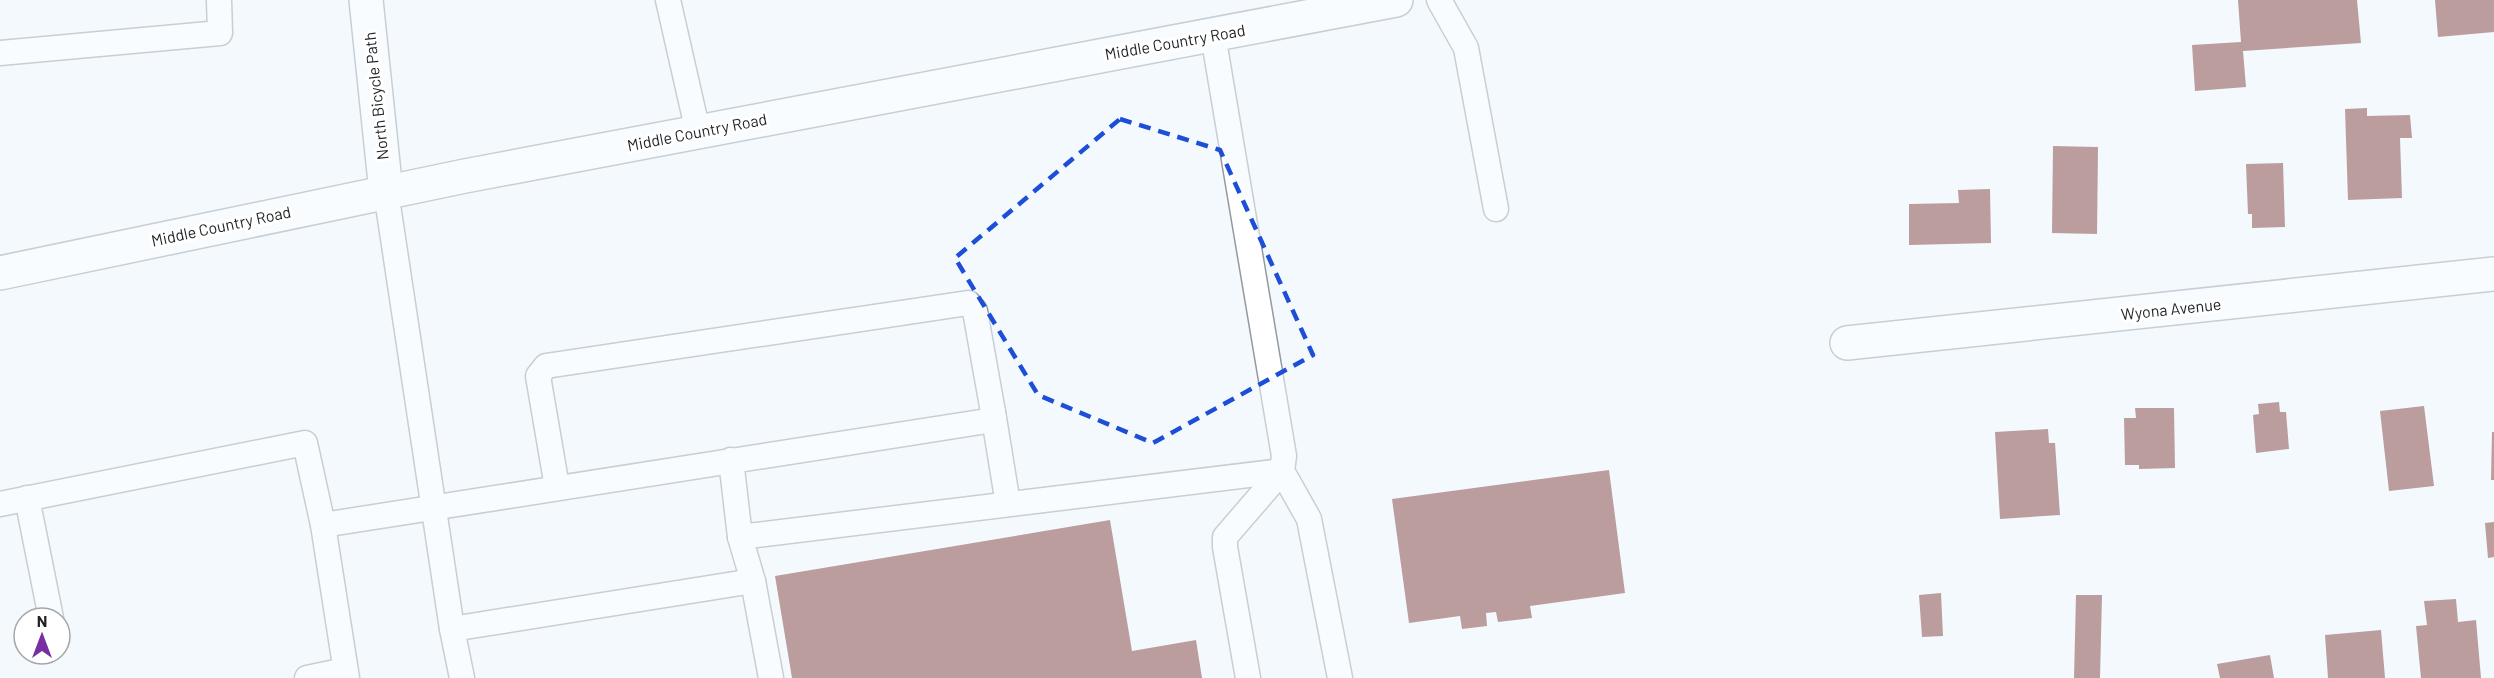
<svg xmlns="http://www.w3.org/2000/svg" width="2494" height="678" font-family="Barlow,sans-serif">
<rect width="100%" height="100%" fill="#f4f9fd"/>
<g fill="#752e29">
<polygon points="2238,0 2357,0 2361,43 2243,51 2246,87 2195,91 2192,45 2241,42"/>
<polygon points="2435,0 2494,0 2494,32 2438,37"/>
<polygon points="2367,108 2367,116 2410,115 2412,138 2400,138 2402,198 2348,200 2345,109"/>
<polygon points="2053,146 2098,147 2097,234 2052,233"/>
<polygon points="2283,163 2285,227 2252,228 2252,214 2248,214 2246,164"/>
<polygon points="1990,189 1991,243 1909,245 1909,204 1959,203 1958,190"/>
<polygon points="2279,402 2280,412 2286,412 2289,449 2256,453 2253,415 2259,414 2258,404"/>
<polygon points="2424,406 2434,486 2389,491 2380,411"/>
<polygon points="2135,408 2174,408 2175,468 2139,469 2139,465 2125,465 2124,418 2136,418"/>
<polygon points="2048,429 2049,443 2055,443 2060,515 2000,519 1995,432"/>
<polygon points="2492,432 2494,432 2494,480 2491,480"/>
<polygon points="1609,470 1625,593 1530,606 1532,618 1498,622 1496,612 1486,613 1487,626 1462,629 1460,616 1409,623 1392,499"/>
<polygon points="1110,520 1132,651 1196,640 1202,678 792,678 775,576"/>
<polygon points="2494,522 2494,557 2488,558 2485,523"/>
<polygon points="1941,593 1943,636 1922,637 1919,595"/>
<polygon points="2076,595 2102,595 2100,678 2074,678"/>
<polygon points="2456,599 2458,622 2476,620 2481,678 2421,678 2416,626 2427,625 2424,601"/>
<polygon points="2381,630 2385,678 2328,678 2325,635"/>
<polygon points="2270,655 2274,678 2220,678 2217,664"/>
</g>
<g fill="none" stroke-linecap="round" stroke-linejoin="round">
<g stroke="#9399a1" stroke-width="27">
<g id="service">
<polyline points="668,0 698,132"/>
<polyline points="1439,0 1466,48 1496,209"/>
<polyline points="1213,35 1284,456 1282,471 1309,519 1340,678"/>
<polyline points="0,53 220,33 219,0"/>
<polyline points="386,192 452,629 462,678"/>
<polyline points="993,412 1008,504"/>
<polyline points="731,460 740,537 753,581"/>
<polyline points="27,498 51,618"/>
<polyline points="0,504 305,443 323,525 987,421 993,412 975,311 968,303 546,366 538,376 557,487"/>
<polyline points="323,525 347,678"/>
<polyline points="740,537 1282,471"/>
<polyline points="452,629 753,581 771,678"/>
<polyline points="307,678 345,670"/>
<polyline points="1248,678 1225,547 1225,537 1282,471"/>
</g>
</g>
<g stroke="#9399a1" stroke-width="36">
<polyline id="minor" points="1847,343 2494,274"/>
</g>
<g stroke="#9399a1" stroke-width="36">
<polyline id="tertiary" points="366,0 386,192"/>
</g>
<g stroke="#9399a1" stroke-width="36">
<polyline id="primary" points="0,273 465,176 1396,0"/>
</g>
<use href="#service" stroke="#fff" stroke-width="24"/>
<use href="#minor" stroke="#fff" stroke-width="33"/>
<use href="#tertiary" stroke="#fff" stroke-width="33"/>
<use href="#primary" stroke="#fff" stroke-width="33"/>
</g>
<path d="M0 0H2494V678H0ZM1120,119L1220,150L1313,355L1153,443L1038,395L955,258Z" fill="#f4f9fd" fill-opacity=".55" fill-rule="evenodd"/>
<path fill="none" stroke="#1d4ed8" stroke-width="4.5" stroke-dasharray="12 8" stroke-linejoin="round" d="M1120,119L1220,150L1313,355L1153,443L1038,395L955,258Z"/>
<g text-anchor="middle" stroke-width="6" stroke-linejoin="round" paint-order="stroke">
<g font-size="16" fill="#1f2124" stroke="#fff">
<text transform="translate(1175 42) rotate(-10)" y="6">Middle Country Road</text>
<text transform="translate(376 96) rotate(-96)" y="6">North Bicycle Path</text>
<text transform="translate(697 132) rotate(-11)" y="6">Middle Country Road</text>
<text transform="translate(221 226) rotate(-12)" y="6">Middle Country Road</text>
<text transform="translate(2171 309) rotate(-6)" y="6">Wyona Avenue</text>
</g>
</g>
<g transform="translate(42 636)"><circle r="28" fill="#ffffff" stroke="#a5a6a7" stroke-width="1.5"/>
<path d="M0-4.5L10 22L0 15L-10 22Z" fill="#772fa2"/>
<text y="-9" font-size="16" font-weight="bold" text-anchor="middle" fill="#1f2124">N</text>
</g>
</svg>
